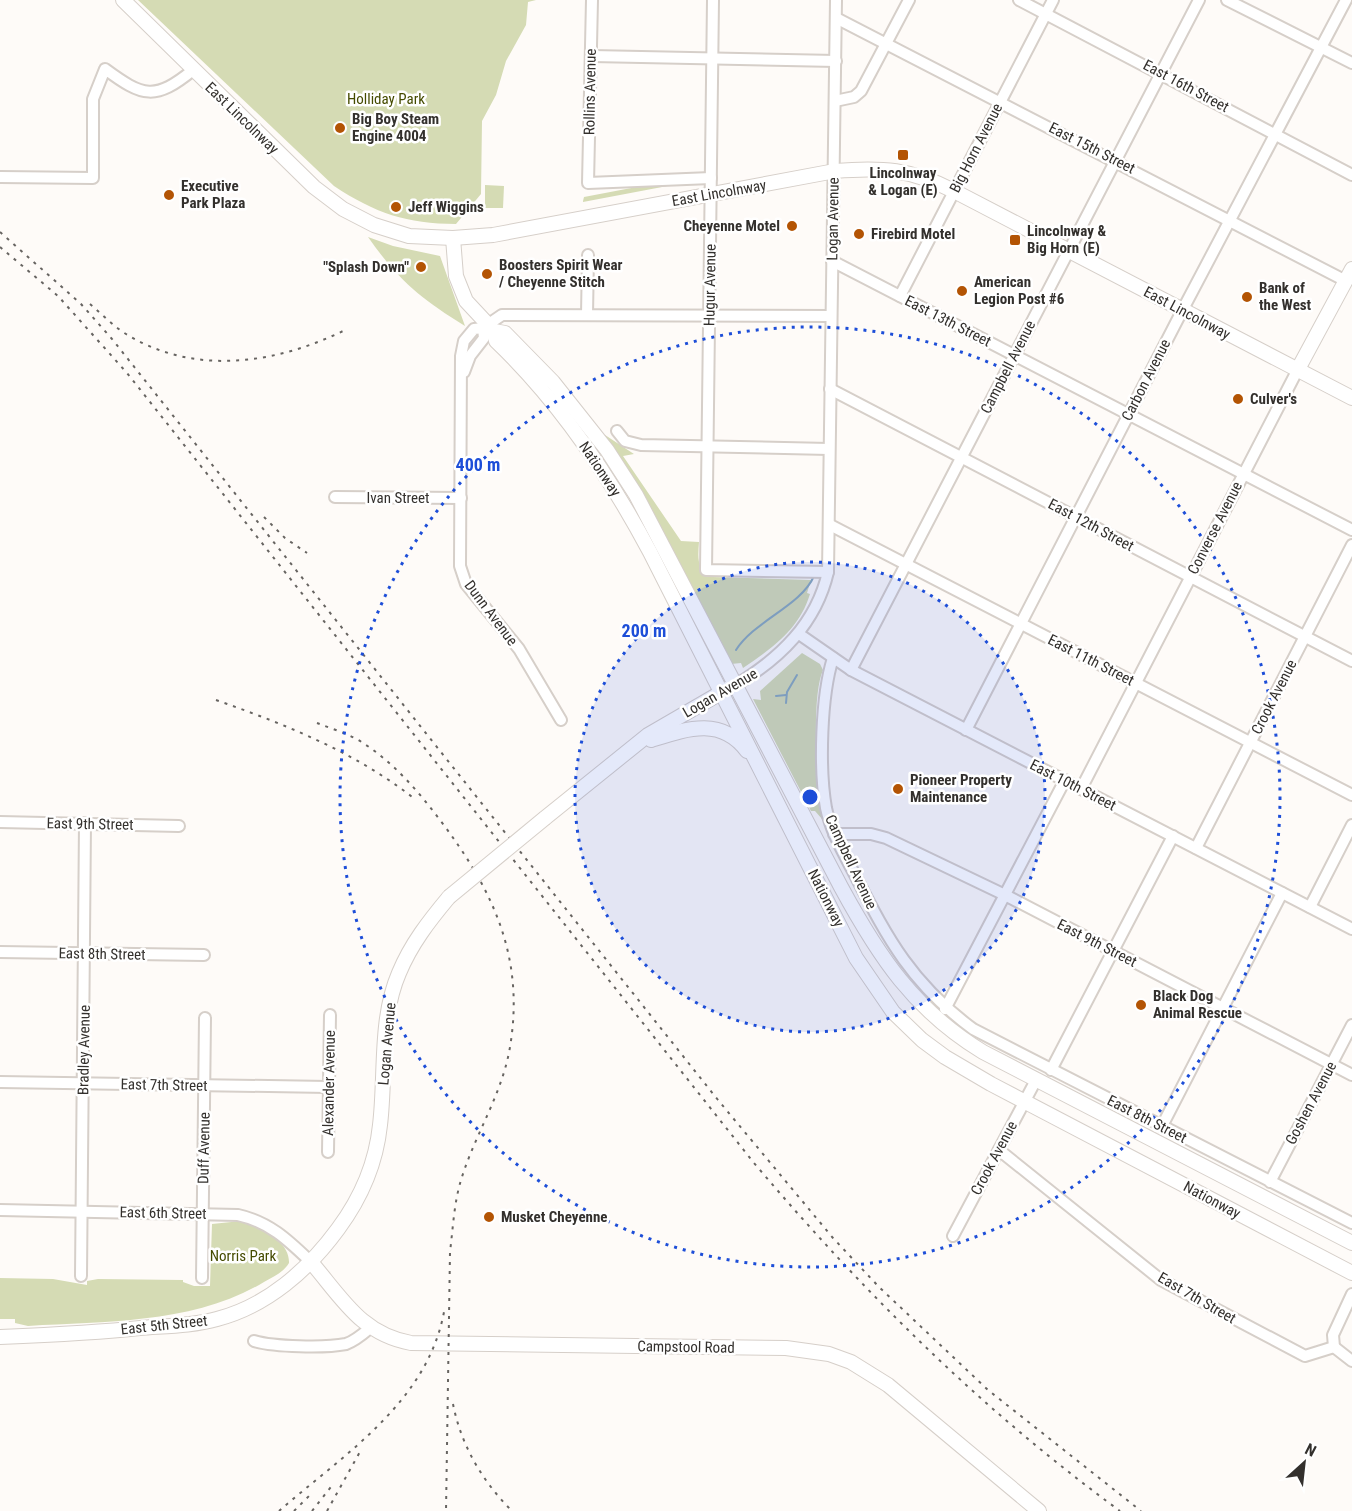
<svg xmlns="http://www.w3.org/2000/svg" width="1352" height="1511" font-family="'Roboto Condensed',sans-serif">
<rect width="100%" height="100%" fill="#fefbf8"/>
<g fill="#d5dbb4">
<path d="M138,0H536L528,2L526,25L506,61L496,95L482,121L481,194L456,224C407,224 375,213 334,186Z"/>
<polygon points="678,184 583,202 583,201 584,197 647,185"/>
<polygon points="485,185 504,186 503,208 485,208"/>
<path d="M368,237L393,246L440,256L465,326C420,298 399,281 368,237Z"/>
<path d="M605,435L634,454L623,456L681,541L699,542C698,557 696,572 713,577L811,580L807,593L810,594C799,630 772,648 743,668L741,663L731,664L603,436Z"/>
<path d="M802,653L820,664L823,670C811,697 816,788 825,818L822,819L815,811H811L753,699L761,700L760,691Z"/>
<path d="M241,1221C259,1227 290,1240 289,1263C284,1272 273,1277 264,1282C194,1324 108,1321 28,1326L15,1323V1319H0V1278L53,1279L87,1285V1281L98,1279L183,1280V1282L194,1286H210L212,1224Z"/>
</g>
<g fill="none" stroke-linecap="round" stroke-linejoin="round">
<g stroke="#8aa9bc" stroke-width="2">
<path d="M736,650C754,621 801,606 814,576"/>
<polyline points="776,696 786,695"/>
<polyline points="786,703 787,692 797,675"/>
</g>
<g stroke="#d6cfc9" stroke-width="14">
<g id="minor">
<polyline points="592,0 588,183 711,178"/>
<polyline points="713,0 706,570 828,572"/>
<polyline points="1019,0 1352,175"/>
<polyline points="1227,0 1352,63"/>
<polyline points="836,18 1346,281"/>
<polyline points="592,56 836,61"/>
<polyline points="835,101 854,97 861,91 909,0"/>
<path d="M0,177L93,178V99L105,69C143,97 155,101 193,70"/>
<polyline points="832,261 1352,530"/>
<polyline points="900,296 1053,0"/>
<polyline points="587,315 588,255"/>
<polyline points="483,328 474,329 464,341 461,356 460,566 466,584 519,649 561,720"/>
<polyline points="464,372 470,356 484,338 483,328 502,315 831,316"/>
<polyline points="830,389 1352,661"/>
<polyline points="617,431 625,441 641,445 829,449"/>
<polyline points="335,497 461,498"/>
<polyline points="830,525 1352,795"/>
<polyline points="799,634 851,670 1352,929"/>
<path d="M833,658C821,696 819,768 826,808C831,832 844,854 855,875C889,941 912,984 973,1029L1352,1223"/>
<polyline points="851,670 1199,0"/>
<path d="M736,685C780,658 816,624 828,572L836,0"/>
<polyline points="966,730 1182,311 1346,0"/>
<polyline points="1081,789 1297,371"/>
<polyline points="0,822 179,826"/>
<polyline points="834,834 871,834 886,838 1005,895 1352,1075"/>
<polyline points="1196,848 1352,545"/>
<polyline points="1310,907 1352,825"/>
<polyline points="0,952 204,955"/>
<polyline points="945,1009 1065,780"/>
<polyline points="1051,1070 1173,836"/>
<polyline points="0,1082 328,1087"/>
<polyline points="1162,1126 1282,893"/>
<polyline points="999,1150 1161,1280 1305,1356 1334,1347"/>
<polyline points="328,1152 330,1015"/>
<polyline points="1270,1182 1352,1025"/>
<path d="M0,1210L238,1215C270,1222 289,1241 311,1262"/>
<polyline points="953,1236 1036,1080"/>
<polyline points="81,1276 85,823"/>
<polyline points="202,1278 205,1018"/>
<path d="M254,1341C274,1347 325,1348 346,1344C355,1341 363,1334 370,1328"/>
<polyline points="1334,1347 1333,1335 1352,1294"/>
<polyline points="1334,1347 1352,1361"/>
</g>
</g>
<g stroke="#d6cfc9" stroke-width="16">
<g id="major">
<path d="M123,0L314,187L343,209L374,225L409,236L453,238L493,235L835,171C882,167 911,169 954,191L1352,398"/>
<path d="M453,238L456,276L466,301L494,331L505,333L553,382L607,450L636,495L841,887C879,957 914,1010 983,1052L1352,1243"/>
<path d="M494,331L496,341C559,401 609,475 650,552L856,958L893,1012L922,1040L945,1057L991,1084L1352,1273"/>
<polyline points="1297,371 1352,269"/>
<path d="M651,740C686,729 721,716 747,751"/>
<polyline points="545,818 648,735 729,688"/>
<path d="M311,1262C342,1298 361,1334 411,1343L786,1348L829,1354L851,1362L888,1385L1039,1511"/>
<path d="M0,1337C47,1335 94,1333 140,1328C165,1326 192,1326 217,1319C267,1306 308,1270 338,1229C361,1198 376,1164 380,1125C386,1076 379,1019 399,973C411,944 429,921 449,897"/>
</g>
</g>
<use href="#minor" stroke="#fff" stroke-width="10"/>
<use href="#major" stroke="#fff" stroke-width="14"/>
<g stroke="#676461" stroke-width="2" stroke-dasharray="3 6" stroke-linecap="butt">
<polyline points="0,232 81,304 112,339 718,1100 833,1238 879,1287 988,1390 1141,1511"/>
<path d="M0,247L58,296L127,373L754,1163C865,1294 981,1409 1120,1511"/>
<path d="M90,304C102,314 113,326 126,334C194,376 275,364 343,331"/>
<polyline points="264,517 285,538 307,553"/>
<path d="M216,700C287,725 357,753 416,800"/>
<path d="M317,723C332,729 350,734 363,743C394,763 418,791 440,820C493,890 525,957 510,1047C502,1095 475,1134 461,1180C454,1203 453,1228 450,1252L446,1511"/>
<path d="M453,1404C461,1445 482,1481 512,1511"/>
<path d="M279,1511C343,1455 427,1403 444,1312"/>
<polyline points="294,1511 313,1492"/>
<polyline points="312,1511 334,1483"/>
<polyline points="327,1511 361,1450"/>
</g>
<g stroke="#d6cfc9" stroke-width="16" stroke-linecap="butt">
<polyline id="major-bridge" points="449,897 545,818"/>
</g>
<use href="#major-bridge" stroke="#fff" stroke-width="14"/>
</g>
<circle cx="810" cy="797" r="235" fill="#1d4ed8" fill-opacity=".12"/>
<g fill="none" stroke="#1d4ed8" stroke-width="3" stroke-dasharray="3 6">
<circle cx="810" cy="797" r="235"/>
<circle cx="810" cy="797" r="470"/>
</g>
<g fill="#b35404" stroke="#fff" stroke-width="2">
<circle cx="340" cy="128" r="6"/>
<rect x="897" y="149" width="12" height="12" rx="3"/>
<circle cx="169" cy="195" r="6"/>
<circle cx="396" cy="207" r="6"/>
<circle cx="792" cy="226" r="6"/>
<circle cx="859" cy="234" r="6"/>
<rect x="1009" y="234" width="12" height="12" rx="3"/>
<circle cx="421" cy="267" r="6"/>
<circle cx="487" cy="274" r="6"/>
<circle cx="962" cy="291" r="6"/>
<circle cx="1247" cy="297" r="6"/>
<circle cx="1238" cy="399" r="6"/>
<circle cx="898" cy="789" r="6"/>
<circle cx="1141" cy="1005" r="6"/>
<circle cx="489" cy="1217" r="6"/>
</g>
<g text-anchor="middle" stroke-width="5" stroke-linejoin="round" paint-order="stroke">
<g font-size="15" fill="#33302d" stroke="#fff">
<text transform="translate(1186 86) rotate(28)" y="5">East 16th Street</text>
<text transform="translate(590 92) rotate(-89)" y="5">Rollins Avenue</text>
<text transform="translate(242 118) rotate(44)" y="5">East Lincolnway</text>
<text transform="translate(976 148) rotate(-63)" y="5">Big Horn Avenue</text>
<text transform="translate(1092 148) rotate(27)" y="5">East 15th Street</text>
<text transform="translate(719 193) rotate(-10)" y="5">East Lincolnway</text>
<text transform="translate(833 219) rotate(-89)" y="5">Logan Avenue</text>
<text transform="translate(710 285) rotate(-89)" y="5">Hugur Avenue</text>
<text transform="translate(1187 313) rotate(28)" y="5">East Lincolnway</text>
<text transform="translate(948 321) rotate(27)" y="5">East 13th Street</text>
<text transform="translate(1008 367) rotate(-63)" y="5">Campbell Avenue</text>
<text transform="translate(1146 380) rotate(-63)" y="5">Carbon Avenue</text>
<text transform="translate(600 469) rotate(56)" y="5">Nationway</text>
<text x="398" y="503">Ivan Street</text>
<text transform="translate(1091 525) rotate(28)" y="5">East 12th Street</text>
<text transform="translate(1215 528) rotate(-63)" y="5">Converse Avenue</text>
<text transform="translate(491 613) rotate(53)" y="5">Dunn Avenue</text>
<text transform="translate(1091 660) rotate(27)" y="5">East 11th Street</text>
<text transform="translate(720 693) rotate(-30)" y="5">Logan Avenue</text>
<text transform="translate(1274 697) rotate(-63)" y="5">Crook Avenue</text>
<text transform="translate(1073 785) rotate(27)" y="5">East 10th Street</text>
<text transform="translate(90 824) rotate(1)" y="5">East 9th Street</text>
<text transform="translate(851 862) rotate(65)" y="5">Campbell Avenue</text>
<text transform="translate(826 898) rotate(63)" y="5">Nationway</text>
<text transform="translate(1097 943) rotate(27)" y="5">East 9th Street</text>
<text transform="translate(102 954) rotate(1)" y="5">East 8th Street</text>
<text transform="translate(387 1044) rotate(-85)" y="5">Logan Avenue</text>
<text transform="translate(84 1050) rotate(-89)" y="5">Bradley Avenue</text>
<text transform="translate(329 1083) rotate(-89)" y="5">Alexander Avenue</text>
<text transform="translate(164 1085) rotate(1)" y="5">East 7th Street</text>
<text transform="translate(1311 1103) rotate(-62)" y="5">Goshen Avenue</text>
<text transform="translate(1147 1119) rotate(27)" y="5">East 8th Street</text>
<text transform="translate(204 1148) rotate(-89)" y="5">Duff Avenue</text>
<text transform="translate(994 1158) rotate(-62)" y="5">Crook Avenue</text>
<text transform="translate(1212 1200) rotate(28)" y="5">Nationway</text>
<text transform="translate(163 1213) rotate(1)" y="5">East 6th Street</text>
<text transform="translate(1197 1298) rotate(30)" y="5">East 7th Street</text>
<text transform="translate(164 1325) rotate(-6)" y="5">East 5th Street</text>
<text transform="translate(686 1347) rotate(1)" y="5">Campstool Road</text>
</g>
<g font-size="15" fill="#454b00" stroke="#fff">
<text x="386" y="104">Holliday Park</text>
<text x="243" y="1261">Norris Park</text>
</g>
<g font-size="15" font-weight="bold" fill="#33302d" stroke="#fff" text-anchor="start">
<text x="352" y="124">Big Boy Steam<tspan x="352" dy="17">Engine 4004</tspan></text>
<text x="903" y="178" text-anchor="middle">Lincolnway<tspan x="903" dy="17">&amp; Logan (E)</tspan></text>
<text x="181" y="191">Executive<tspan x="181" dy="17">Park Plaza</tspan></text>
<text x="408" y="212">Jeff Wiggins</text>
<text x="780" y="231" text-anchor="end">Cheyenne Motel</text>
<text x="1027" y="236">Lincolnway &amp;<tspan x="1027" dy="17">Big Horn (E)</tspan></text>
<text x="871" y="239">Firebird Motel</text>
<text x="499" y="270">Boosters Spirit Wear<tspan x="499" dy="17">/ Cheyenne Stitch</tspan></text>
<text x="409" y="272" text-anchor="end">"Splash Down"</text>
<text x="974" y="287">American<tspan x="974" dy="17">Legion Post #6</tspan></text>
<text x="1259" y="293">Bank of<tspan x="1259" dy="17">the West</tspan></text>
<text x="1250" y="404">Culver's</text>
<text x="910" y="785">Pioneer Property<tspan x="910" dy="17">Maintenance</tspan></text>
<text x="1153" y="1001">Black Dog<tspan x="1153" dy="17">Animal Rescue</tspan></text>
<text x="501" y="1222">Musket Cheyenne</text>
</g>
</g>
<circle cx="810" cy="797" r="9" fill="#1d4ed8" stroke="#fff" stroke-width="3"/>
<g font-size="18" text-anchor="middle" font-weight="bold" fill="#1d4ed8" stroke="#fff" stroke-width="5" stroke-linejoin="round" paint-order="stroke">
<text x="478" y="471">400 m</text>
<text x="644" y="637">200 m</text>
</g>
<g transform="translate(1304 1463) rotate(27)" stroke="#ffffff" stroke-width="4.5" paint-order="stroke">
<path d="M0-4.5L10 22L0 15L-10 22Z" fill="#33302d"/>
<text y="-9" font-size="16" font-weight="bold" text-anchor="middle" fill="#33302d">N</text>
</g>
</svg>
